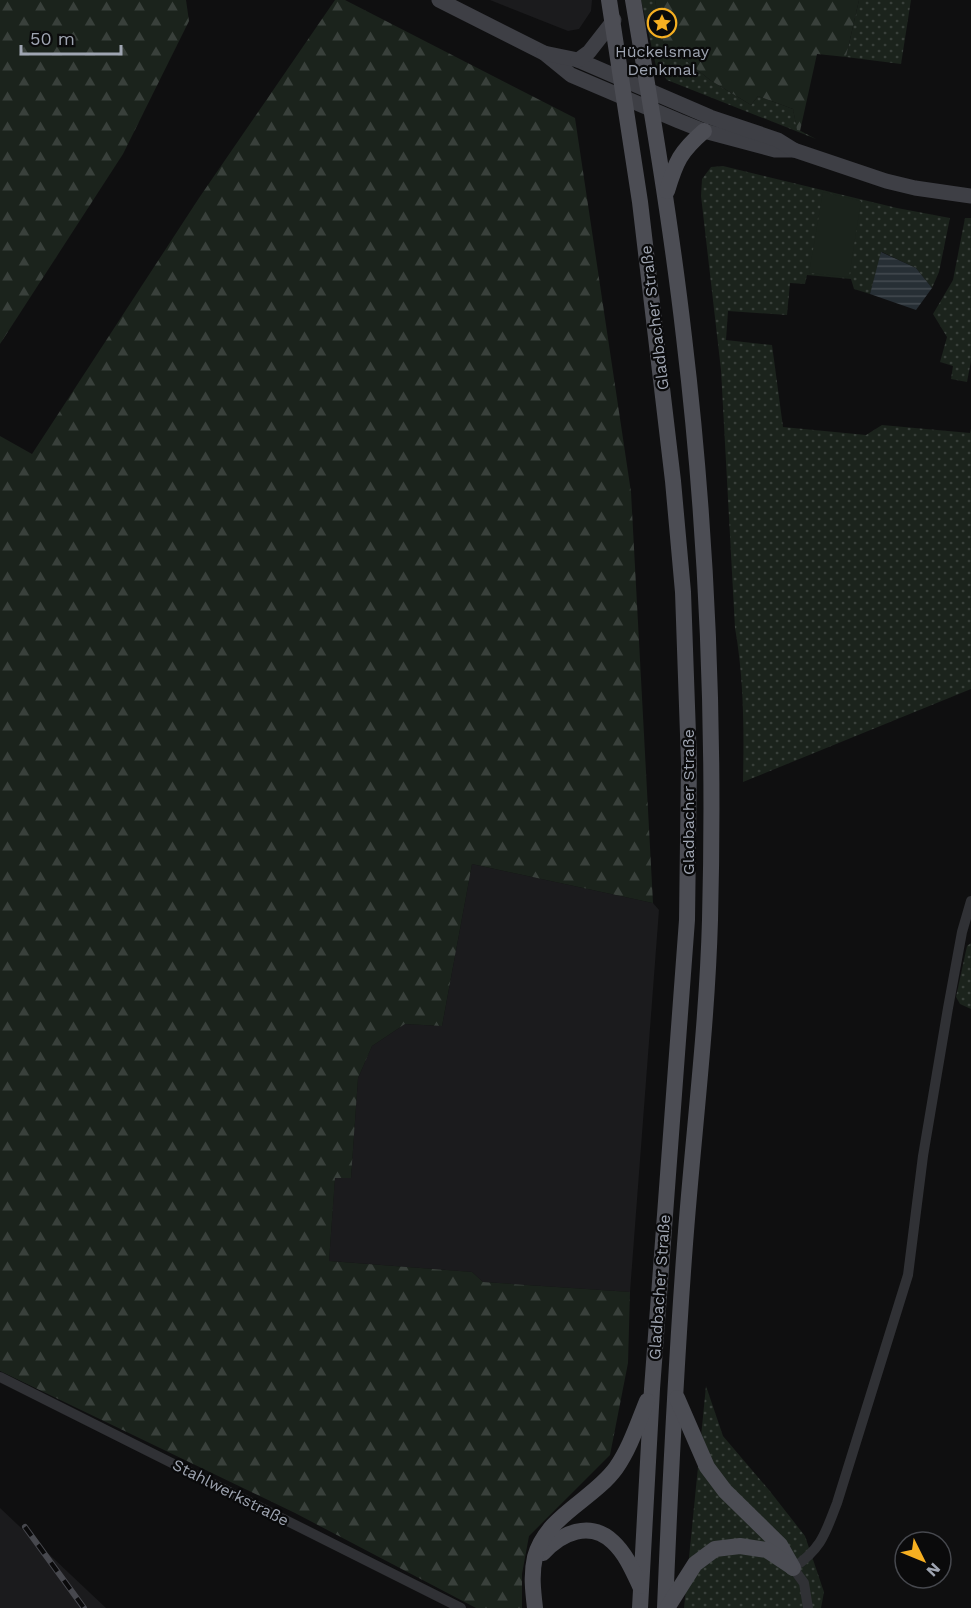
<svg xmlns="http://www.w3.org/2000/svg" width="971" height="1608" font-family="'Work Sans',sans-serif">
<defs>
<pattern id="grass-dots" width="8" height="8" patternUnits="userSpaceOnUse" patternTransform="scale(1.5)"><rect width="8" height="8" fill="#1b231c"/><path d="M2 2h.1M6 6h.1" fill="none" stroke="#39403b" stroke-width="1.8" stroke-linecap="round"/></pattern>
<pattern id="forest-firs" width="22" height="20" patternUnits="userSpaceOnUse" patternTransform="scale(1.5)"><rect width="22" height="20" fill="#1b231c"/><path d="M5 1l3.5 6h-7zM16 11l3.5 6h-7z" fill="#39403b"/></pattern>
<pattern id="water-rules" width="6" height="5" patternUnits="userSpaceOnUse" patternTransform="scale(1.5)"><rect width="6" height="5" fill="#272f35"/><path d="M0 2.5h6" fill="none" stroke="#434a50"/></pattern>
</defs>
<rect width="100%" height="100%" fill="#0f0f10"/>
<g fill="#1b1b1d">
<polygon points="490,0 592,0 591,11 579,29 568,31"/>
<polygon points="472,864 653,903 659,910 630,1292 483,1282 472,1272 329,1261 335,1177 351,1178 358,1078 372,1046 405,1024 442,1026"/>
<polygon points="0,1508 106,1608 0,1608"/>
</g>
<g fill="url(#grass-dots)">
<polygon points="641,0 655,0 663,42 710,80 751,105 758,96 793,109 797,129 816,139 667,80 656,66"/>
<polygon points="859,0 911,0 901,64 846,57"/>
<path d="M723,166L897,208L950,218L939,272L932,288L916,268L882,252L870,294L854,289L851,279L807,275L805,284L790,283L787,315L728,311L726,340L772,345L783,427L866,435L882,425L970,433L971,429V689L743,782C744,730 744,679 735,628L721,370L701,196L702,179L711,167Z"/>
<polygon points="965,218 971,218 971,361 967,382 951,379 953,366 940,362 947,337 933,314 953,280"/>
<polygon points="971,943 971,1009 960,1004 956,997 967,946"/>
<polygon points="706,1386 723,1436 769,1490 805,1536 824,1592 821,1608 684,1608"/>
</g>
<g fill="url(#forest-firs)">
<polygon points="0,0 186,0 189,21 123,154 0,344"/>
<polygon points="335,0 345,0 575,118 631,492 653,903 472,864 442,1026 405,1024 372,1046 358,1078 351,1178 335,1178 329,1261 472,1272 483,1282 630,1292 628,1363 610,1455 529,1536 522,1574 522,1608 476,1608 295,1513 0,1371 0,436 32,454 199,198"/>
<polygon points="655,0 859,0 846,57 817,54 800,131 797,130 793,109 758,96 751,105 710,80 663,42"/>
</g>
<polygon fill="#1b231c" points="823,192 861,201 849,277 809,273"/>
<polygon fill="url(#water-rules)" points="881,252 916,268 932,288 916,310 870,294"/>
<g fill="none" stroke-linecap="round" stroke-linejoin="round">
<g stroke="#303135" stroke-width="10">
<polyline points="0,1377 461,1608"/>
<path d="M808,1608L804,1583L793,1568C822,1548 825,1534 837,1503L908,1275L923,1156L948,1008L962,932L971,901"/>
</g>
<g stroke="#3e3f45" stroke-width="15">
<polyline points="439,0 544,53 571,75 679,121 704,131 775,150 794,150"/>
<polyline points="544,53 578,60 710,117 778,140 794,150 886,181 915,188 971,196"/>
<polyline points="578,60 589,52 614,20"/>
</g>
<g stroke="#4c4d54" stroke-width="16">
<polyline points="609,0 640,202 673,481 683,592 689,763 687,920 652,1389 640,1608"/>
<path d="M633,0C652,112 671,224 684,337C707,529 715,727 710,920C707,1028 693,1136 685,1244C676,1365 670,1486 665,1608"/>
<path d="M667,191C676,161 680,152 704,131"/>
<polyline points="677,1398 707,1467 725,1491 780,1545 793,1568"/>
<path d="M543,1553C561,1533 590,1520 613,1542C626,1554 633,1571 640,1586"/>
<path d="M535,1608C533,1591 531,1574 535,1557C546,1516 593,1500 616,1468C630,1448 638,1423 647,1401"/>
<polyline points="667,1608 695,1564 715,1549 740,1546 767,1550 791,1566"/>
</g>
<g stroke="#47484e" stroke-width="6">
<polyline id="rail" points="25,1527 84,1608"/>
</g>
<use href="#rail" stroke="#0a0a0b" stroke-width="4" stroke-dasharray="11" stroke-linecap="butt"/>
</g>
<defs>
<g id="sight-ring" transform="scale(1.5)"><circle r="9.5" fill="#0a0a0b" stroke="#f6af21" stroke-width="1.5"/><path d="M0-6L1.8-2.2L6-1.7L2.9 1.2L3.7 5.4L0 3.3L-3.7 5.4L-2.9 1.2L-6-1.7L-1.8-2.2Z" fill="#f6af21"/></g>
</defs>
<g fill-rule="evenodd">
<use href="#sight-ring" x="662" y="23"/>
</g>
<g text-anchor="middle" stroke-width="4.5" stroke-linejoin="round" paint-order="stroke">
<g font-size="16" fill="#9fa5b2" stroke="#0a0a0b">
<text x="662" y="57">Hückelsmay<tspan x="662" dy="18">Denkmal</tspan></text>
</g>
<g font-size="16" fill="#9fa5b2" stroke="#0a0a0b">
<text transform="translate(654 318) rotate(-97)" y="6">Gladbacher Straße</text>
<text transform="translate(688 802) rotate(-90)" y="6">Gladbacher Straße</text>
<text transform="translate(659 1287) rotate(-86)" y="6">Gladbacher Straße</text>
<text transform="translate(231 1492) rotate(27)" y="6">Stahlwerkstraße</text>
</g>
</g>
<g transform="translate(923 1560) rotate(133)"><circle r="28" fill="#0a0a0b" stroke="#46484e" stroke-width="1.5"/>
<path d="M0-4.5L10 22L0 15L-10 22Z" fill="#f6af21"/>
<text y="-9" font-size="16" font-weight="bold" text-anchor="middle" fill="#9fa5b2">N</text>
</g>
<path d="M21 45v9h100v-9" fill="none" stroke="#9fa5b2" stroke-width="3"/>
<text x="30" y="45" font-size="18" fill="#9fa5b2" stroke="#0a0a0b" stroke-width="4.5" paint-order="stroke">50 m</text>
</svg>
